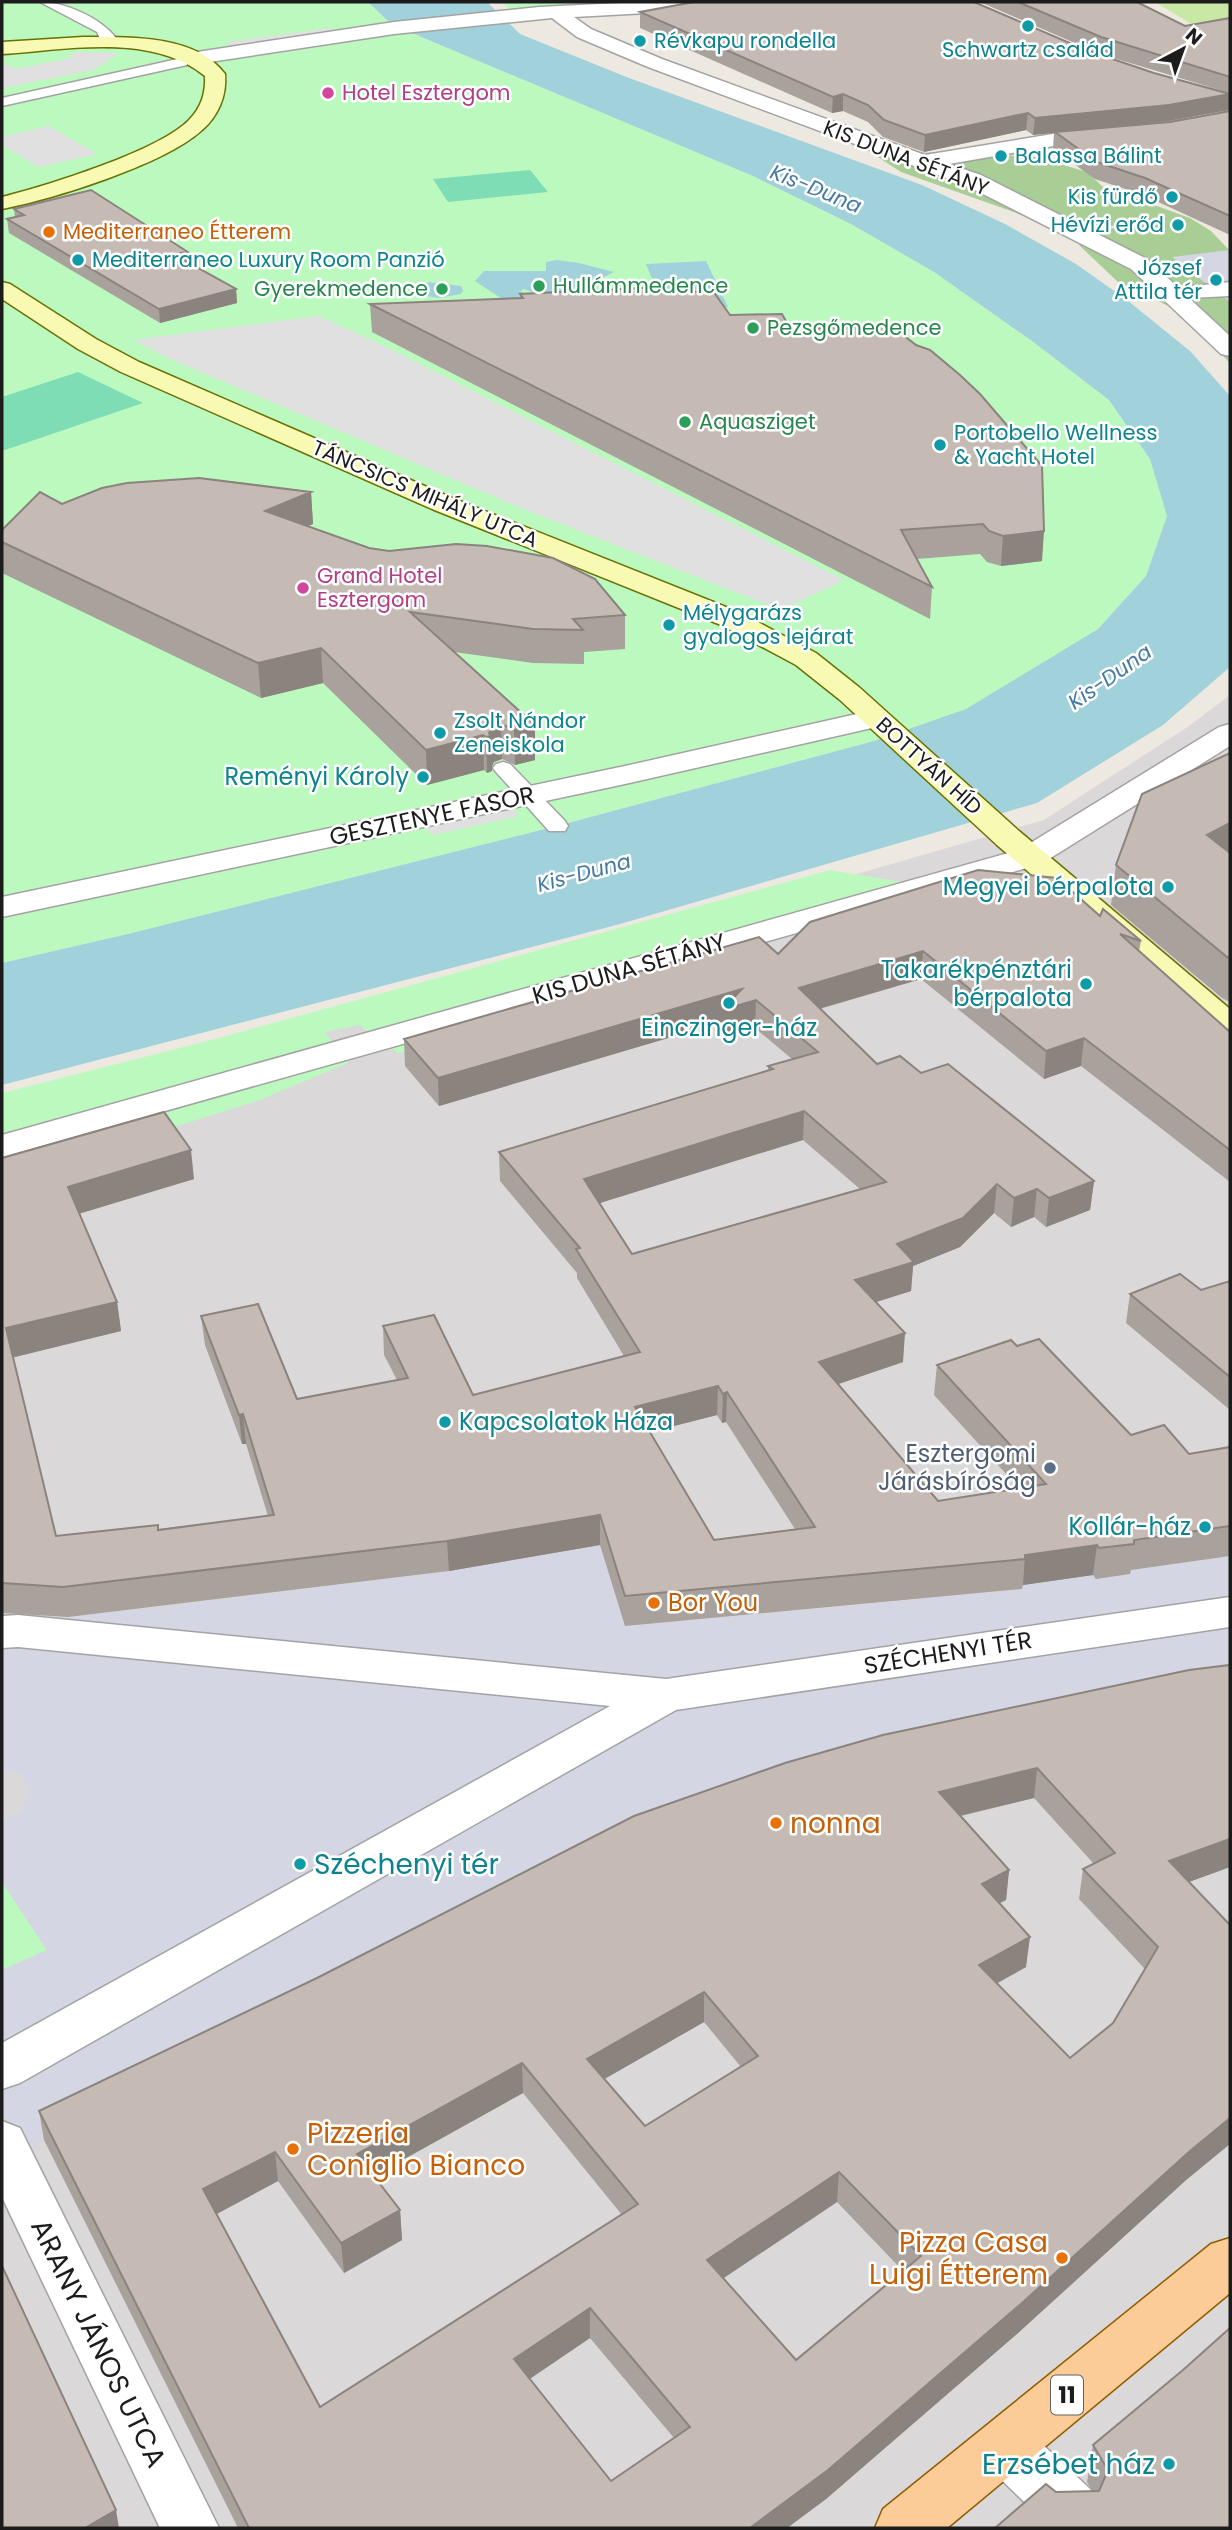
<svg xmlns="http://www.w3.org/2000/svg" width="1232" height="2530" font-family="Poppins,sans-serif">
<rect width="100%" height="100%" fill="#ede9e1"/>
<polygon fill="#dad8d8" points="1230,695 1230,2528 2,2528 2,1108 650,934 1044,820 1189,726"/>
<polygon fill="#c9e8a6" points="1155,2 1230,2 1230,36 1193,25"/>
<polygon fill="#a8cd95" points="870,145 905,153 955,152 1036,157 1087,172 1102,186 1190,218 1211,231 1230,251 1230,363 1175,309 1119,283 1079,245 1095,234 1123,225 1093,227 1050,225 901,172 867,150"/>
<g fill="#bcf9bf">
<polygon points="2,2 368,2 387,20 419,36 753,176 851,224 934,272 1032,341 1109,400 1150,459 1167,516 1146,576 1098,629 966,709 874,741 557,826 132,933 2,963"/>
<polygon points="501,2 661,2 514,13"/>
<polygon points="830,870 902,882 923,897 718,955 479,1039 398,1053 359,1025 325,1032 348,1063 257,1101 158,1132 2,1169 2,1093 215,1039"/>
<polygon points="2,1882 47,1950 2,1970"/>
</g>
<g fill="#7eddb4">
<polygon points="530,170 548,192 448,202 433,179"/>
<polygon points="78,372 143,403 2,451 2,397"/>
</g>
<g fill="#e0e0e0">
<polygon points="330,28 351,42 246,58 226,42"/>
<polygon points="74,52 119,53 93,70 2,88 2,63 14,68 26,67 61,60 69,58"/>
<polygon points="48,126 97,154 39,167 2,145 2,137"/>
<polygon points="319,316 390,349 844,580 781,610 526,510 168,358 133,340"/>
<polygon points="506,801 519,816 432,835 419,819"/>
</g>
<g fill="#d5d6e3">
<polygon points="1230,250 1230,302 1172,257"/>
<polygon points="600,1545 625,1626 913,1600 982,1590 984,1593 1022,1589 1022,1585 1093,1575 1096,1579 1129,1570 1230,1556 1230,1694 119,2106 9,2157 2,2143 2,1970 47,1950 2,1882 2,1822 21,1811 29,1792 27,1783 21,1775 2,1768 2,1622 42,1620 166,1606 449,1571"/>
</g>
<g fill="#a1d1db">
<polygon points="368,2 487,2 520,34 629,78 922,185 1005,224 1076,264 1127,300 1190,351 1230,396 1230,667 1163,725 1037,803 620,924 2,1085 2,963 132,933 557,826 874,741 966,709 1098,629 1146,576 1167,516 1150,459 1109,400 1032,341 934,272 851,224 753,176 419,36 387,20"/>
<polygon points="557,260 579,263 614,272 594,282 604,299 567,305 524,289 520,291 531,297 517,309 475,281 484,271 546,271 546,262"/>
<polygon points="706,261 728,307 665,311 646,264"/>
<polygon points="428,282 461,286 463,291 461,294 439,298 420,295 419,292"/>
</g>
<g fill="none" stroke-linecap="round" stroke-linejoin="round">
<g stroke="#a3a3a3" stroke-width="3">
<g id="lane">
<path d="M40,2C65,2 101,18 116,38L115,43L108,47L103,46L97,32Z"/>
<polygon points="182,58 187,59 187,65 2,106 2,98"/>
<polygon points="503,762 510,764 565,821 568,826 565,831 549,831 496,772 493,768 496,764"/>
</g>
</g>
<g stroke="#a3a3a3" stroke-width="3">
<g id="street">
<polygon points="641,2 748,2 739,8 574,17 591,29 662,59 925,155 1065,132 1114,131 1117,135 1114,139 1065,144 949,164 981,175 1147,259 1182,291 1185,287 1230,282 1230,296 1189,298 1230,336 1230,356 1221,354 1131,269 965,185 648,67 577,37 552,18 394,34 197,64 187,58 197,52 394,22 539,7"/>
<polygon points="861,713 872,716 876,722 872,728 625,784 2,917 2,897 625,766"/>
<polygon points="1230,724 1230,746 1041,864 2,1157 2,1135 1019,850 1219,727"/>
<polygon points="1230,1597 1230,1627 676,1710 20,2083 2,2089 2,2043 610,1706 18,1647 2,1648 2,1616 18,1615 666,1679"/>
<polygon points="2,2121 20,2128 219,2528 160,2528 2,2197"/>
<polygon points="1005,2420 1025,2428 1090,2489 1099,2508 1090,2527 1050,2527 985,2464 976,2446 985,2428"/>
</g>
</g>
<g stroke="#697005" stroke-width="3">
<g id="secondary">
<path d="M83,37C127,37 196,34 225,74C227,96 218,117 201,131C163,165 53,199 2,209V197C46,186 159,151 189,120C201,108 206,93 205,76C151,32 66,50 2,54V42Z"/>
<polygon points="2,282 10,284 96,339 139,362 450,497 741,613 816,653 860,688 1019,831 1230,1009 1230,1037 1218,1034 997,845 840,700 796,665 721,625 432,509 121,372 78,349 2,299"/>
</g>
</g>
<g stroke="#925c01" stroke-width="3">
<polygon id="primary" points="1230,2238 1230,2293 947,2528 875,2528 883,2509 1211,2244"/>
</g>
<use href="#lane" fill="#fff" fill-rule="evenodd"/>
<use href="#street" fill="#fff" fill-rule="evenodd"/>
<use href="#secondary" fill="#f8f9b3" fill-rule="evenodd"/>
<use href="#primary" fill="#fbcc98" fill-rule="evenodd"/>
</g>
<g fill="#a9a19b" fill-rule="evenodd">
<polygon points="980,2 1137,2 1185,26 1230,18 1230,101 1229,110 1168,121 1230,111 1230,235 1143,195 1095,179 1053,149 1054,132 1033,135 1026,130 924,152 883,137 868,122 843,111 832,113 640,28 640,12 1086,50 1154,73 1223,91 1100,54"/>
<polygon points="14,209 188,252 189,263 236,289 237,303 160,323 9,233 7,219 15,217"/>
<polygon points="665,293 730,315 791,330 1042,561 1001,566 987,562 980,554 917,559 932,587 930,619 372,332 370,304 520,298 520,294"/>
<polygon points="311,492 313,524 308,526 369,548 625,615 625,649 584,652 584,664 533,663 454,652 535,725 535,760 515,765 502,759 494,762 492,766 492,771 487,773 484,770 427,785 323,683 261,698 2,573 2,530"/>
<polygon points="1230,753 1230,1002 1222,998 1111,905 1116,865"/>
<path d="M1100,916L1141,941L1139,951L1230,1032V1182L1081,1066L1044,1079L921,979L820,1009L877,1064L921,1073L1094,1181L1090,1210L1046,1227L1034,1217L1011,1227L994,1213L960,1247L913,1266L911,1291L876,1302L903,1362L838,1384L938,1501L1019,1488L934,1395L937,1365L1017,1346L1131,1435L1189,1454L1230,1447V1556L1131,1570L1130,1574L1096,1579L1093,1575L1023,1585L1022,1589L625,1626L600,1545L449,1571L68,1617L2,1613V1158L194,1179L79,1213L117,1302L121,1331L13,1357L56,1536L158,1525L159,1529L268,1516L246,1444H242L205,1345L201,1316L297,1399L397,1380L384,1355L383,1326L473,1395L624,1356L577,1278V1273L500,1181L499,1152L768,1071V1066L792,1059L755,1028L721,1038L722,1022L439,1106L405,1066L404,1039L778,954ZM803,1140L860,1189L632,1254L599,1203ZM717,1415L722,1423L726,1422L795,1529L714,1540L650,1432Z"/>
<polygon points="1230,1281 1230,1410 1126,1323 1130,1294 1201,1290"/>
<path d="M1189,1670L1230,1867L1189,1882L1185,2181L1018,2333L826,2499L787,2528H238L44,2140L39,2111ZM1034,1798L1094,1864L1083,1869L1079,1899L1145,1969L1113,2023L1070,2058L997,1983L1026,1967L999,1903L1006,1900L1009,1870L961,1816ZM704,2022L741,2067L645,2126L604,2079ZM523,2093L622,2215L320,2407L217,2214L278,2181L344,2273L402,2240L400,2210L374,2176ZM837,2202L903,2271L796,2360L723,2278ZM590,2338L674,2438L611,2481L529,2379Z"/>
<polygon points="1183,2370 1230,2528 1056,2492 1092,2491 1087,2482 1093,2445"/>
</g>
<g fill="#8a837e">
<polygon points="843,94 843,111 832,113 833,97"/>
<polygon points="1230,94 1229,110 1168,121 1033,135 1035,118"/>
<polygon points="1028,113 1026,130 924,152 925,135"/>
<polygon points="188,252 190,266 173,254"/>
<polygon points="236,289 237,303 160,323 159,309"/>
<polygon points="311,492 313,524 267,544 265,511"/>
<polygon points="1044,531 1042,561 1001,566 1003,536"/>
<polygon points="321,648 323,683 261,698 258,663"/>
<polygon points="501,724 502,759 494,762 492,766 492,771 487,773 486,737 493,727"/>
<polygon points="535,725 535,760 515,765 514,730"/>
<polygon points="483,735 484,770 427,785 426,750"/>
<polygon points="1230,823 1230,860 1207,835"/>
<polygon points="923,951 921,979 797,1015 799,988"/>
<polygon points="742,989 756,1000 755,1028 721,1038 722,1022 439,1106 438,1078"/>
<polygon points="1084,1038 1081,1066 1044,1079 1046,1051"/>
<polygon points="804,1111 803,1140 584,1208 584,1179"/>
<polygon points="191,1150 194,1179 72,1216 68,1187"/>
<polygon points="1094,1181 1090,1210 1046,1227 1049,1198"/>
<polygon points="997,1184 994,1213 960,1247 913,1266 911,1291 854,1309 855,1280 897,1244"/>
<polygon points="1037,1189 1034,1217 1011,1227 1014,1198"/>
<polygon points="117,1302 121,1331 11,1358 6,1328"/>
<polygon points="905,1333 903,1362 818,1391 819,1362"/>
<polygon points="718,1386 717,1415 635,1436 635,1407"/>
<polygon points="727,1392 726,1422 722,1423 723,1394"/>
<polygon points="243,1414 246,1444 242,1444 239,1415"/>
<polygon points="600,1515 600,1545 449,1571 447,1541"/>
<polygon points="1097,1545 1093,1575 1023,1585 1025,1555"/>
<polygon points="1037,1768 1034,1798 937,1821 939,1792"/>
<polygon points="1230,1839 1230,1867 1164,1891 1169,1861"/>
<polygon points="1009,1870 1006,1900 978,1914 982,1884"/>
<polygon points="1030,1937 1026,1967 976,1995 979,1965"/>
<polygon points="704,1992 704,2022 587,2089 587,2059"/>
<polygon points="522,2063 523,2093 359,2184 357,2154"/>
<polygon points="1230,2118 1230,2144 1185,2181 1018,2333 826,2499 787,2528 750,2528 1190,2151"/>
<polygon points="275,2152 278,2181 207,2219 203,2189"/>
<polygon points="839,2172 837,2202 706,2290 707,2260"/>
<polygon points="400,2210 402,2240 344,2273 341,2243"/>
<polygon points="590,2308 590,2338 515,2389 514,2359"/>
<polygon points="116,2510 119,2528 85,2528"/>
</g>
<g fill="#c5bbb4" stroke="#8a837e" stroke-width="2" fill-rule="evenodd">
<polygon points="694,2 974,2 1086,50 1154,73 1230,94 1169,105 1035,118 1028,113 925,135 884,120 868,105 843,94 833,97 640,12"/>
<polygon points="1018,2 1137,2 1185,26 1230,18 1230,77 1101,37"/>
<polygon points="1230,111 1230,216 1145,178 1097,162 1055,132 1170,122"/>
<polygon points="91,190 188,252 173,254 236,289 159,309 7,219 24,215 14,209"/>
<polygon points="662,287 665,293 713,291 730,315 782,314 791,330 889,324 916,345 930,350 960,375 980,394 1042,466 1044,531 1003,536 989,531 983,524 901,530 932,587 370,304 523,298 520,294"/>
<polygon points="199,478 311,492 265,511 369,548 389,551 456,544 487,546 553,558 595,579 625,615 573,619 583,630 533,629 410,612 535,725 514,730 501,724 493,727 489,733 491,736 486,737 483,735 426,750 321,648 258,663 2,542 2,530 40,492 62,504 102,488 127,483"/>
<polygon points="1230,753 1230,823 1207,835 1230,853 1230,958 1227,957 1116,865 1142,794"/>
<path d="M978,870L1057,878L1100,916L1103,909L1141,941L1120,934L1230,1032V1150L1084,1038L1046,1051L923,951L799,988L877,1064L900,1056L921,1073L948,1064L1094,1181L1049,1198L1037,1189L1014,1198L997,1184L963,1218L897,1244L914,1262L855,1280L905,1333L819,1362L938,1501L1046,1484L937,1365L1011,1340L1017,1346L1039,1339L1131,1435L1164,1425L1189,1454L1230,1447V1526L1134,1540V1544L1099,1548L1097,1545L1025,1555V1559L625,1596L600,1515L447,1541L63,1587L2,1583V1158L164,1112L191,1150L68,1187L117,1302L6,1328L56,1536L158,1525V1530L274,1515L243,1414L239,1415L201,1316L258,1304L297,1399L408,1378L383,1326L434,1315L473,1395L640,1352L576,1249L580,1248L499,1152L773,1069L768,1066L818,1052L756,1000L722,1010L742,989L438,1078L404,1039L759,937L778,954L810,922ZM804,1111L886,1182L632,1254L584,1179ZM718,1386L723,1394L727,1392L815,1527L714,1540L635,1407Z"/>
<polygon points="1180,1274 1201,1290 1230,1281 1230,1377 1130,1294"/>
<path d="M1230,1665V1839L1169,1861L1230,1925V2118L1190,2151L1022,2303L828,2470L750,2528H249L39,2111L317,1978L634,1816L785,1763L883,1735L1189,1670ZM1037,1768L1115,1853L1083,1869L1158,1947L1113,2023L1070,2058L979,1965L1030,1937L982,1884L1009,1870L939,1792ZM704,1992L758,2056L645,2126L587,2059ZM522,2063L638,2204L320,2407L203,2189L275,2152L341,2243L400,2210L357,2154ZM839,2172L921,2256L796,2360L707,2260ZM590,2308L690,2427L611,2481L514,2359Z"/>
<polygon points="2,2266 116,2510 85,2528 2,2528"/>
<polygon points="1230,2328 1230,2528 995,2528 1046,2484 1056,2492 1099,2491 1108,2470 1093,2445 1183,2370"/>
</g>
<g fill="#0f9aa8" stroke="#fff" stroke-width="2.5">
<circle cx="1028" cy="26" r="7"/>
<circle cx="640" cy="41" r="7"/>
<circle cx="1001" cy="156" r="7"/>
<circle cx="1172" cy="197" r="7"/>
<circle cx="1178" cy="225" r="7"/>
<circle cx="78" cy="260" r="7"/>
<circle cx="1216" cy="280" r="7"/>
<circle cx="940" cy="445" r="7"/>
<circle cx="669" cy="625" r="7"/>
<circle cx="440" cy="733" r="7"/>
<circle cx="423" cy="777" r="7"/>
<circle cx="1168" cy="887" r="7"/>
<circle cx="1086" cy="984" r="7"/>
<circle cx="729" cy="1003" r="7"/>
<circle cx="445" cy="1422" r="7"/>
<circle cx="1205" cy="1527" r="7"/>
<circle cx="300" cy="1864" r="7"/>
<circle cx="1169" cy="2464" r="7"/>
</g>
<g fill="#d1479c" stroke="#fff" stroke-width="2.5">
<circle cx="328" cy="93" r="7"/>
<circle cx="303" cy="588" r="7"/>
</g>
<g fill="#e8710a" stroke="#fff" stroke-width="2.5">
<circle cx="49" cy="232" r="7"/>
<circle cx="654" cy="1603" r="7"/>
<circle cx="776" cy="1823" r="7"/>
<circle cx="293" cy="2149" r="7"/>
<circle cx="1062" cy="2258" r="7"/>
</g>
<g fill="#2e9e5b" stroke="#fff" stroke-width="2.5">
<circle cx="539" cy="286" r="7"/>
<circle cx="442" cy="289" r="7"/>
<circle cx="753" cy="328" r="7"/>
<circle cx="685" cy="422" r="7"/>
</g>
<circle fill="#5c6f8a" stroke="#fff" stroke-width="2.5" cx="1050" cy="1468" r="7"/>
<g text-anchor="middle" stroke-width="5" stroke-linejoin="round" paint-order="stroke">
<g font-size="21" fill="#0d838f" stroke="#fff" text-anchor="start">
<text x="654" y="48">Révkapu rondella</text>
<text x="1028" y="57" text-anchor="middle">Schwartz család</text>
<text x="1015" y="163">Balassa Bálint</text>
<text x="1158" y="204" text-anchor="end">Kis fürdő</text>
<text x="1164" y="232" text-anchor="end">Hévízi erőd</text>
<text x="92" y="267">Mediterraneo Luxury Room Panzió</text>
<text x="1202" y="275" text-anchor="end">József<tspan x="1202" dy="24">Attila tér</tspan></text>
<text x="954" y="440">Portobello Wellness<tspan x="954" dy="24">&amp; Yacht Hotel</tspan></text>
<text x="683" y="620">Mélygarázs<tspan x="683" dy="24">gyalogos lejárat</tspan></text>
<text x="454" y="728">Zsolt Nándor<tspan x="454" dy="24">Zeneiskola</tspan></text>
</g>
<g font-size="21" fill="#b23c85" stroke="#fff" text-anchor="start">
<text x="342" y="100">Hotel Esztergom</text>
<text x="317" y="583">Grand Hotel<tspan x="317" dy="24">Esztergom</tspan></text>
</g>
<g font-size="21" fill="#1c1c1c" stroke="#fff">
<text transform="translate(906 158) rotate(21)" y="7">KIS DUNA SÉTÁNY</text>
<text transform="translate(425 494) rotate(23)" y="7">TÁNCSICS MIHÁLY UTCA</text>
<text transform="translate(929 766) rotate(42)" y="7">BOTTYÁN HÍD</text>
</g>
<g font-size="21" font-style="italic" fill="#4679a2" stroke="#fff">
<text transform="translate(816 189) rotate(22)" y="7">Kis-Duna</text>
<text transform="translate(1110 677) rotate(-35)" y="7">Kis-Duna</text>
<text transform="translate(584 873) rotate(-15)" y="7">Kis-Duna</text>
</g>
<g font-size="21" fill="#c56008" stroke="#fff" text-anchor="start">
<text x="63" y="239">Mediterraneo Étterem</text>
</g>
<g font-size="21" fill="#27864d" stroke="#fff" text-anchor="start">
<text x="553" y="293">Hullámmedence</text>
<text x="428" y="296" text-anchor="end">Gyerekmedence</text>
<text x="767" y="335">Pezsgőmedence</text>
<text x="699" y="429">Aquasziget</text>
</g>
<rect fill="#fff" stroke="#606060" stroke-width="2" x="1051" y="2375.5" width="32" height="39" rx="5"/>
<g font-size="23" font-weight="bold" fill="#1c1c1c">
<text x="1067" y="2403">11</text>
</g>
<g font-size="24" fill="#0d838f" stroke="#fff" text-anchor="end">
<text x="409" y="785">Reményi Károly</text>
<text x="1154" y="895">Megyei bérpalota</text>
<text x="1072" y="978">Takarékpénztári<tspan x="1072" dy="28">bérpalota</tspan></text>
<text x="729" y="1036" text-anchor="middle">Einczinger-ház</text>
<text x="459" y="1430" text-anchor="start">Kapcsolatok Háza</text>
<text x="1191" y="1535">Kollár-ház</text>
</g>
<g font-size="24" fill="#1c1c1c" stroke="#fff">
<text transform="translate(432 816) rotate(-12)" y="8">GESZTENYE FASOR</text>
<text transform="translate(629 969) rotate(-16)" y="8">KIS DUNA SÉTÁNY</text>
<text transform="translate(948 1653) rotate(-9)" y="8">SZÉCHENYI TÉR</text>
</g>
<g font-size="24" fill="#4e5e75" stroke="#fff" text-anchor="end">
<text x="1036" y="1462">Esztergomi<tspan x="1036" dy="28">Járásbíróság</tspan></text>
</g>
<g font-size="24" fill="#c56008" stroke="#fff" text-anchor="start">
<text x="668" y="1611">Bor You</text>
</g>
<g font-size="28" fill="#c56008" stroke="#fff" text-anchor="start">
<text x="790" y="1833">nonna</text>
<text x="307" y="2143">Pizzeria<tspan x="307" dy="32">Coniglio Bianco</tspan></text>
<text x="1048" y="2252" text-anchor="end">Pizza Casa<tspan x="1048" dy="32">Luigi Étterem</tspan></text>
</g>
<g font-size="28" fill="#0d838f" stroke="#fff" text-anchor="start">
<text x="314" y="1874">Széchenyi tér</text>
<text x="1155" y="2474" text-anchor="end">Erzsébet ház</text>
</g>
<g font-size="28" fill="#1c1c1c" stroke="#fff">
<text transform="translate(99 2343) rotate(64)" y="10">ARANY JÁNOS UTCA</text>
</g>
</g>
<rect width="1232" height="2530" fill="none" stroke="#1c1c1c" stroke-width="7"/>
<g transform="translate(1183 49) rotate(41)" stroke="#ffffff" stroke-width="5" paint-order="stroke">
<path d="M0-5L12 26L0 18L-12 26Z" fill="#1c1c1c"/>
<text y="-10" font-size="19" font-weight="bold" text-anchor="middle" fill="#1c1c1c">N</text>
</g>
</svg>
